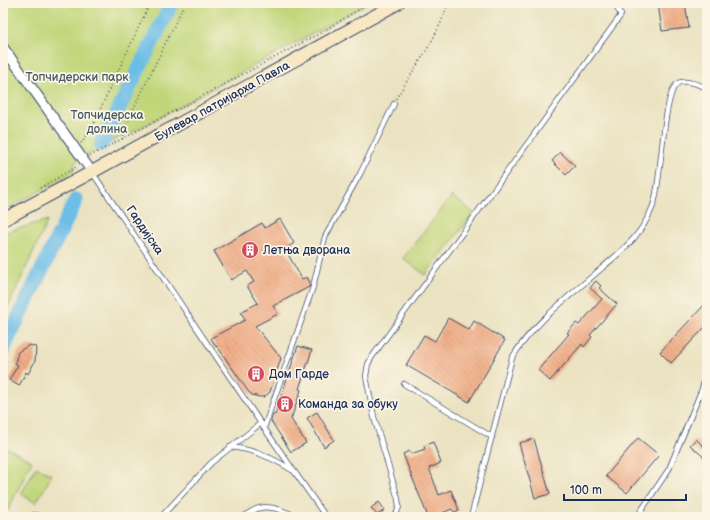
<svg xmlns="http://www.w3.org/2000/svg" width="710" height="520" font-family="'Balsamiq Sans',sans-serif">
<defs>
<pattern id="building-back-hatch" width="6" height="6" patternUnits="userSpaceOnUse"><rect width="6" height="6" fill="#f0ab83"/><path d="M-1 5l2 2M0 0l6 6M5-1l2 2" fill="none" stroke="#cd9374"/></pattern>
</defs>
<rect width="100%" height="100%" fill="#fcf5e5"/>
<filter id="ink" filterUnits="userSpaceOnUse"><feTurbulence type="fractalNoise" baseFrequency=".025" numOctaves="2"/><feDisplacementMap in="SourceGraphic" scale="8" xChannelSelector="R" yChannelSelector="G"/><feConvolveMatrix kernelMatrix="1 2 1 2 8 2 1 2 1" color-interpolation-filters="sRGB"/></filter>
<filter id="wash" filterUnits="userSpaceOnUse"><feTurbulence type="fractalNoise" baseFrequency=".012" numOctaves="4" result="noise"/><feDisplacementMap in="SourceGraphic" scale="16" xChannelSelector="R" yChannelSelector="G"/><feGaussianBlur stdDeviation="0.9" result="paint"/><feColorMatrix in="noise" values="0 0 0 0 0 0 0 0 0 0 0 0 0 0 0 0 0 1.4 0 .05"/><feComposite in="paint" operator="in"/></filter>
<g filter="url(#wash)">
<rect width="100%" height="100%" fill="#eae2c0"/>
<g fill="#c1d679" stroke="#6e826c">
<polygon points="3,3 368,3 135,131 122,136 75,162 73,173 3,211"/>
<polygon points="452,196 474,213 425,275 403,258"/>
<polygon points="48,220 3,318 3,234 9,231"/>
<polygon points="7,448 32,461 8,510 3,508 3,456"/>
<polygon points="36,467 52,475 36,503 21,494"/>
</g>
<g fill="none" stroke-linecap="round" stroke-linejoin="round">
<g stroke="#6cbde7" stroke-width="15">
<polyline points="101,144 172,3"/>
<polyline points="3,349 76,200"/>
</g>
</g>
<g id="blocks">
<g fill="url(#building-back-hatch)">
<polygon points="658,3 685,3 689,28 662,31"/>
<polygon points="560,152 575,166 566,175 552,161"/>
<polygon points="280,219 294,243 285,249 302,279 307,277 310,283 309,287 273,306 278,314 255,326 281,358 270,392 264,397 260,397 252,395 248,391 217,346 216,347 211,338 245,320 241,312 258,303 247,286 254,282 247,271 231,280 214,251 262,223 265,228"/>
<polygon points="596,281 601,286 599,288 617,304 590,335 592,337 584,347 582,344 550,381 538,370 569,334 567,333 576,323 579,325 602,299 590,288"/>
<polygon points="707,302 707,325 671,363 660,352"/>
<polygon points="448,318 469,330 474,321 505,340 469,402 406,365 424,335 435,341"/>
<polygon points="29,345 36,347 35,361 28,374 26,372 19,386 9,380 18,365 15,363 18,352"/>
<polygon points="298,346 312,350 299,389 301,390 291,419 306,443 291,452 271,421 273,414 275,415"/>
<polygon points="317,412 334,440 324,447 307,418"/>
<polygon points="638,438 659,455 627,493 606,476"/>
<polygon points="534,439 550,494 535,498 519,443"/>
<polygon points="696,439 707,450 707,460 690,445"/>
<polygon points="433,442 441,463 429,468 439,495 451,490 459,510 454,512 452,509 432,517 428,517 403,454 409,451 411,454 425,449 424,446"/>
<polygon points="379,502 385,510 377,515 371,508"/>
</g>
</g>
</g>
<g filter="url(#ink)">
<use href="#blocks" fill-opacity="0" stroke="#3a4a6d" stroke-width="1"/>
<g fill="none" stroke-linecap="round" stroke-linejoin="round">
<g stroke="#3a4a6d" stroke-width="6">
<g id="service">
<polyline points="92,172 264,428 326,517"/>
<polyline points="404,384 492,437"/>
<polyline points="264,428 313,287 325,237 360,174 394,104"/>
<path d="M230,447C253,449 273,458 292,470"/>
<polyline points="30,517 34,515 46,517"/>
<polyline points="161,517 211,463 261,423"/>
<path d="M243,517C248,514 254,509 260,508C272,505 287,512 297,517"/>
<polyline points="395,517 399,507 398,499 374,417 366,376 368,364 372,357 621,15 614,3"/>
<path d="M471,517L512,358C534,322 570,296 602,268C624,249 642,235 653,206C662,184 662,93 678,83C685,79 700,85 707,88"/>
<polyline points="637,517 669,469 702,389 707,370"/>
</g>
</g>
<g stroke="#3a4a6d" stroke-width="11">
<polyline id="minor" points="3,47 92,172"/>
</g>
<g stroke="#3a4a6d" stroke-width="14">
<polyline id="secondary" points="3,220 92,172 398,3"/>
</g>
<g stroke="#3a4a6d" stroke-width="1.5" stroke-dasharray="1 3" stroke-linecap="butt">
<path d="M396,99C414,68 438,38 448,3"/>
<polyline points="122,139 324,31 369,3"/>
<polyline points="81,143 90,131 150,3"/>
<polyline points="90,156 122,139 130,116 185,3"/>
<polyline points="40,188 78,166"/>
</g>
<use href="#service" stroke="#fff" stroke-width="4.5"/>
<use href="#minor" stroke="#fff" stroke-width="9"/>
<use href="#secondary" stroke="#f7e8c3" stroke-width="12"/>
</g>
</g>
<defs>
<g id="building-disc" transform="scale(0.9)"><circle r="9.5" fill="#d1495b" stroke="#fcf5e5"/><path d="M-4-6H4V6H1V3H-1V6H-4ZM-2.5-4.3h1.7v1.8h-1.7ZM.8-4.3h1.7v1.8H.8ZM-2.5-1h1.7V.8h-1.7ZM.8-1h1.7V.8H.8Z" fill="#fff"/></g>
</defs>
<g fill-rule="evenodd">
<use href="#building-disc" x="250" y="250"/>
<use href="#building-disc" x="256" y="374"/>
<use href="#building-disc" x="285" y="404"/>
</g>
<g text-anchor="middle" stroke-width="3.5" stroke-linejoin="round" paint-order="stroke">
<g font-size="12" fill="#445965" stroke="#fcf5e5">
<text x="77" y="81">Топчидерски парк</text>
<text x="107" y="119">Топчидерска<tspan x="107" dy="14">долина</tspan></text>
</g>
<g font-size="12" fill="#1b2f5e" stroke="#fcf5e5">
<text transform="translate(222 101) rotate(-29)" y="4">Булевар патријарха Павла</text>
<text transform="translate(145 230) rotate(56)" y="4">Гардијска</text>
</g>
<g font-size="12" fill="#1b2f5e" stroke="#fcf5e5" text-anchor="start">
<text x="263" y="254">Летња дворана</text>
<text x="269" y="378">Дом Гарде</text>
<text x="298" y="408">Команда за обуку</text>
</g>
</g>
<rect width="710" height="520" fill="none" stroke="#fcf5e5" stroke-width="16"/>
<path d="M564 494v6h122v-6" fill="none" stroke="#1b2f5e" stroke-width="2"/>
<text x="570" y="494" font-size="12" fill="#1b2f5e" stroke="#fcf5e5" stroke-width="3" paint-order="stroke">100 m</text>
</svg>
